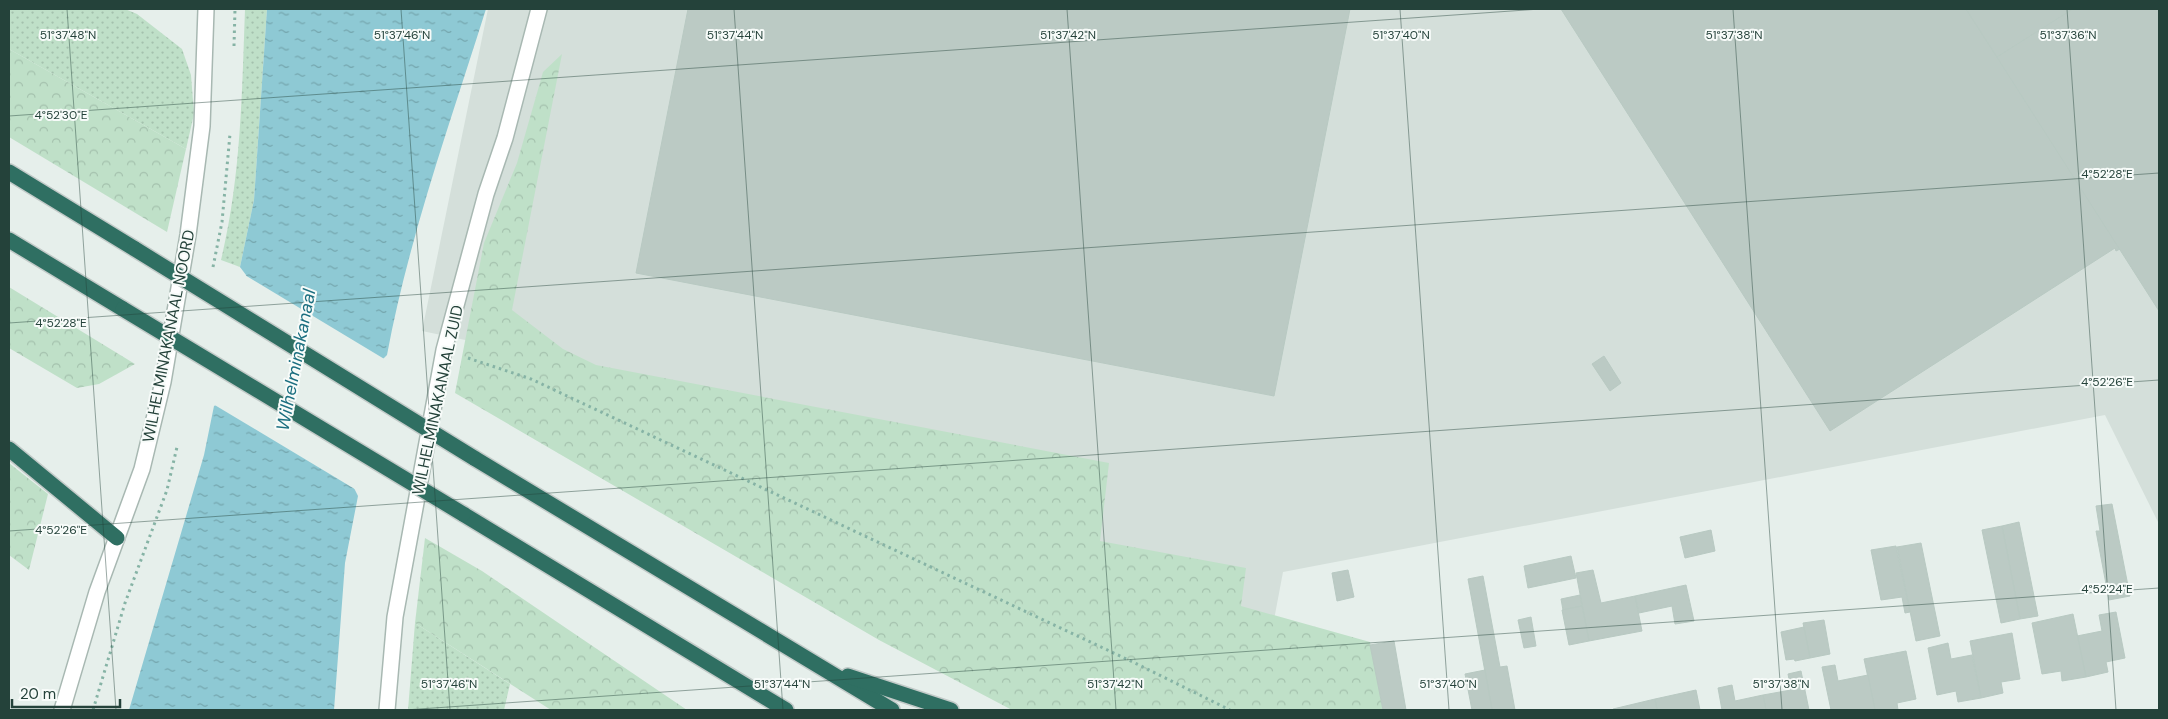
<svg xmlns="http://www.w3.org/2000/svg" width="2168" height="719" font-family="'DM Sans',sans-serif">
<defs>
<pattern id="grass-dots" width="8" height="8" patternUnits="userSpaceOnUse" patternTransform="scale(1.25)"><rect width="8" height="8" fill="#bfe0c8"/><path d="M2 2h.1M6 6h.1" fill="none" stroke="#a4c1ad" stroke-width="1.8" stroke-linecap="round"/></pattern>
<pattern id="forest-crowns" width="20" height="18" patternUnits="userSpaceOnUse" patternTransform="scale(1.25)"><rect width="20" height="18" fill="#bfe0c8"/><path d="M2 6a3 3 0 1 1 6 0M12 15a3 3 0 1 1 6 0" fill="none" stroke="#a4c1ad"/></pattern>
<pattern id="water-ripples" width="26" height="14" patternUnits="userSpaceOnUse" patternTransform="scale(1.25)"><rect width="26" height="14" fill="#8ec9d4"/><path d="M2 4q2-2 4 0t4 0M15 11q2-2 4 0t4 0" fill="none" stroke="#74a5ad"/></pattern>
</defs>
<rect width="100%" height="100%" fill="#e6efeb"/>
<polygon fill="#d4dfda" points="488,9 2159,9 2159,524 2105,415 1283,572 1257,710 513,350 422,331"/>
<g fill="url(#grass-dots)">
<polygon points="9,9 125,9 137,14 182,49 191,75 194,114 186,149 9,49"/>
<path d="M245,9H267L254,200L240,267L221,260C241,178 242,93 245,9Z"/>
<polygon points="415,623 510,684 504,710 408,710"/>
</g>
<g fill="url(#forest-crowns)">
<polygon points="9,49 186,149 167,232 9,137"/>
<polygon points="562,54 512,310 563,349 596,365 1109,463 1100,541 1246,568 1241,606 1370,642 1383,710 1012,710 879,640 455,393 484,243 517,163 543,72"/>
<polygon points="9,287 135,364 99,384 77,388 9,348"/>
<polygon points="9,463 48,494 29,570 9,555"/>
<polygon points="425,538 482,571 687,710 551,710 415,623"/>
</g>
<path fill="url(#water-ripples)" d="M267,9H486C450,123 409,237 387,355L383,359L354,488L358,496L345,563L334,710H129L204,455L214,406L218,404L246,275L240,267L254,200Z"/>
<polygon fill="#e6efeb" points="240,272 386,360 357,487 358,491 213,404 216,403 243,275"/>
<g fill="#bbcac4" stroke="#b8c9c2">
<polygon points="688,9 1350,9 1274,396 636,273"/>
<polygon points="1561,9 1966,9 2120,249 2116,251 2115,248 1830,431"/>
<polygon points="1966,9 2073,9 1997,57"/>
<polygon points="2073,9 2159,9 2159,311 1997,57"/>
<polygon points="1604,356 1621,383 1610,391 1592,364"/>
<polygon points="2112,504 2130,596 2109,600 2096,531 2100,531 2096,506"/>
<polygon points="2019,522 2038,616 2020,619 2002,526"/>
<polygon points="2002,526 2020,619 2001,623 1982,530"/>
<polygon points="1711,530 1715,551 1685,558 1680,537"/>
<polygon points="1921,543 1940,636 1916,641 1897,547"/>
<polygon points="1896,546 1910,612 1905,613 1902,597 1881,600 1871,550"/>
<polygon points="1571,556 1576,578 1528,588 1524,566"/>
<polygon points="1348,570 1354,597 1337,601 1332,573"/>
<polygon points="1593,570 1601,603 1635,596 1642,631 1589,641 1576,573"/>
<polygon points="1483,576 1500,667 1507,666 1515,710 1492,710 1468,579"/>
<polygon points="1686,585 1694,621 1675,624 1672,606 1639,613 1635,596"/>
<polygon points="1580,595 1582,606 1563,610 1561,599"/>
<polygon points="1582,606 1589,641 1569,645 1562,610"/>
<polygon points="2116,612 2125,658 2106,662 2108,672 2086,677 2077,636 2102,631 2099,615"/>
<polygon points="2073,614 2086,677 2062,681 2061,671 2042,674 2032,623"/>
<polygon points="1531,617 1536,646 1524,648 1518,620"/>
<polygon points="1824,620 1830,654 1810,658 1803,623"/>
<polygon points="1804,627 1810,658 1795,661 1794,659 1786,660 1781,632"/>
<polygon points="2012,633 2020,679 2001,682 2003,693 1981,698 1970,641"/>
<polygon points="1394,641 1406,710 1383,710 1370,645"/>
<polygon points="1948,643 1951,659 1972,655 1981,698 1958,702 1956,691 1937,695 1928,648"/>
<polygon points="1906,651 1916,699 1897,703 1898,710 1875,710 1864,659"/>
<polygon points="1835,665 1838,681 1868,675 1875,710 1831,710 1822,667"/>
<polygon points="1485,670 1492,710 1472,710 1465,674"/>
<polygon points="1801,671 1809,710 1766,710 1763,695 1791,690 1788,674"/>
<polygon points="1732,685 1735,701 1763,695 1766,710 1722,710 1718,688"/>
<polygon points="1696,690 1700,710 1657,710 1655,699"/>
<polygon points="1655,699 1657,710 1613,710 1613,709"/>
</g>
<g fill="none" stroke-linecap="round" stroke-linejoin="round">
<g stroke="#a8b8b2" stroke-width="18">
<g id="minor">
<polyline points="62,710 97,592 142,469 163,382 188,235 202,126 206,9"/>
<polyline points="387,710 395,617 444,350 486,194 505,138 539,9"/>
</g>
</g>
<g stroke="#c2cac8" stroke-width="18">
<g id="highway">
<polyline points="9,172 135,249"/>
<polyline points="9,240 123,309"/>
<polyline points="9,449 117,538"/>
<polyline points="474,458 892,710"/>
<polyline points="463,514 786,710"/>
<polyline points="848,676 951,710"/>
</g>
</g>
<g stroke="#86b3a5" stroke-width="3" stroke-dasharray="2.5 4" stroke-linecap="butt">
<polyline points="234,46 235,9"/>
<polyline points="213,267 222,222 230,134"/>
<polyline points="468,358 531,379 1135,663 1230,710"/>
<polyline points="93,710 125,603 167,490 177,447"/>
</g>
<use href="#minor" stroke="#fff" stroke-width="15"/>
<use href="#highway" stroke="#2f6f62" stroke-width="15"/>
<g stroke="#c2cac8" stroke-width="18" stroke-linecap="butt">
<g id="highway-bridge">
<polyline points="135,249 474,458"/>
<polyline points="123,309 463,514"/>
</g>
</g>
<use href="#highway-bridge" stroke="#2f6f62" stroke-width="15"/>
</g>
<path fill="none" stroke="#24423a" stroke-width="1" stroke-opacity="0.45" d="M67,9L116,710M401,9L450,710M734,9L783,710M1067,9L1116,710M1400,9L1449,710M1733,9L1782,710M2067,9L2116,710M9,116L1540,9M9,323L2159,173M9,531L2159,380M405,710L2159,588"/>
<g text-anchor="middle" stroke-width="4" stroke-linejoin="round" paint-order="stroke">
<g font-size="16" fill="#24423a" stroke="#f7fbf9">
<text transform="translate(168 336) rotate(-79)" y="6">WILHELMINAKANAAL NOORD</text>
<text transform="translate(437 400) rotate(-78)" y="6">WILHELMINAKANAAL ZUID</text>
</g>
<g font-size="18" font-style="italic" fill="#1c6f80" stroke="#f7fbf9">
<text transform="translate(296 360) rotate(-79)" y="6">Wilhelminakanaal</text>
</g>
</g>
<g font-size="12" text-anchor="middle" fill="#24423a" stroke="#f7fbf9" stroke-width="4" stroke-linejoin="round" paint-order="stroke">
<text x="68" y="39">51°37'48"N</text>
<text x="402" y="39">51°37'46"N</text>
<text x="735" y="39">51°37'44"N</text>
<text x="1068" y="39">51°37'42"N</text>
<text x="1401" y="39">51°37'40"N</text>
<text x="1734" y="39">51°37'38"N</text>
<text x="2068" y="39">51°37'36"N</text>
<text x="61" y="119">4°52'30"E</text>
<text x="2107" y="178">4°52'28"E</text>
<text x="61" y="327">4°52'28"E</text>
<text x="2107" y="386">4°52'26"E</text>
<text x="61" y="534">4°52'26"E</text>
<text x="2107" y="593">4°52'24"E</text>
<text x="449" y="688">51°37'46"N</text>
<text x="782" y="688">51°37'44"N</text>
<text x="1115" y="688">51°37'42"N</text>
<text x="1448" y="688">51°37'40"N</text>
<text x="1781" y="688">51°37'38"N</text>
</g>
<rect width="2168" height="719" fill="none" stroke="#24423a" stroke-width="20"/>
<path d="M12 699v8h108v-8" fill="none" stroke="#24423a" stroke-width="2.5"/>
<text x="20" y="699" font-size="15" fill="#24423a" stroke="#f7fbf9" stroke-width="4" paint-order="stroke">20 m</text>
</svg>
